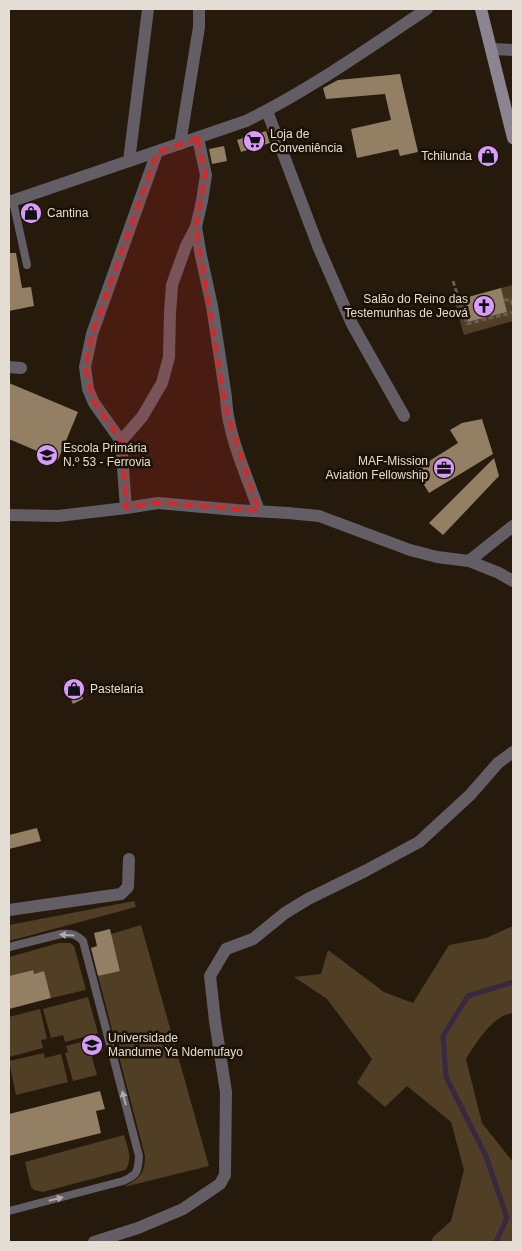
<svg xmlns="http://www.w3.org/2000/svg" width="522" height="1251" font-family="Helvetica,sans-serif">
<rect width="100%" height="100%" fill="#251a0b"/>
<g fill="#503e25">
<polygon points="513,285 513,321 464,335 454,300 461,299 468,322 507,312 501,288"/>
<polygon points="134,901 136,907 9,941 9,925"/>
<path d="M141,925L209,1166L124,1187C139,1178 145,1175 145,1156L98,976L120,970L111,934Z"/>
<path d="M513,926V1013C493,1015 476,1043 466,1059L482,1123L513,1162V1242H431L433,1237L451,1221L464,1170L451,1122L407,1086L385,1107L357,1083L372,1059L327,999L294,977L321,974L328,950L384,992L413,1003L449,945L486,938Z"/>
<polygon points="59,943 70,943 74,946 86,990 51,998 44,971 34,974 32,970 9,976 9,957"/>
<polygon points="88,997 98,1033 65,1042 63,1035 51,1038 43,1009"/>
<polygon points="40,1009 47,1039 41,1040 43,1048 9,1057 9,1017"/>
<polygon points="99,1037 103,1051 91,1054 97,1075 73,1081 65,1053 68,1052 66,1046"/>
<polygon points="44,1053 45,1058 61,1054 68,1082 16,1095 9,1061"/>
<path d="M124,1135C127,1146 134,1160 125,1170L43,1192L34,1190L31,1187L25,1162Z"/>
</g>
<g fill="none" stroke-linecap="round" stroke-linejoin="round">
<polyline stroke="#372940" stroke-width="5" points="496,1242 507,1218 486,1156 446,1077 443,1036 468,996 510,983 513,982"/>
</g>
<g fill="#937f64">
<polygon points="400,74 418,152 400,156 398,149 357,158 351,129 391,120 385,94 326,99 323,88 338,80"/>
<polygon points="266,131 270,143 241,152 237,140"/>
<polygon points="224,146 227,161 212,164 209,149"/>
<polygon points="9,253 16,253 22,288 31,287 34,306 9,311"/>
<polygon points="501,288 507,312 468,322 461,299"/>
<polygon points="9,383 78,412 58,460 9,439"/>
<polygon points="482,419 493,454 429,493 415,470 458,443 450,430 462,423"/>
<polygon points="494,458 499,476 443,535 429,523"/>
<polygon points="80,680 83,699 73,704 64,682"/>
<polygon points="37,828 41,841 9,849 9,835"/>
<polygon points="110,929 120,971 98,976 91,948 97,946 94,933"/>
<polygon points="33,970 34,974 44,971 51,998 9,1009 9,976"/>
<polygon points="100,1091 105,1109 96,1111 101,1133 9,1156 9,1114"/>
</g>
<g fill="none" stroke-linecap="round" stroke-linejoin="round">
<g stroke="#665c4f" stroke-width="3" stroke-dasharray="5 2.5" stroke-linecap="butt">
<polyline points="453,281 467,324 511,313 513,312"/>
<polyline points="504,300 513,300"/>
<polyline points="511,300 513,307"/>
</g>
<g stroke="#635e66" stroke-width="8">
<polyline points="13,201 27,265"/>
<path d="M9,947L61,934C71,933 76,934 83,941L139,1156C138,1171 138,1175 123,1181L9,1211"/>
</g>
<g stroke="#635e66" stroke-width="12">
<polyline points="491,49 513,50"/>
<polyline points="267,111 318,246 352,324 404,416"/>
<polyline points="180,144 199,27 199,9"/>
<polyline points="129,161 148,9"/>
<path d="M9,202L246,121C310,90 368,48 427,9"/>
<path d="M196,227L201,256L212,306L226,397C227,434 247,476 259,511"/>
<polyline points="9,367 21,368"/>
<polyline points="121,441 142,417 162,383 169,357 170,313 172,285 186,246 196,227 202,201 206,175 198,138"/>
<polyline points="126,508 121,441 94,403 88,389 85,367 92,334 157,152"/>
<polyline points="9,515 58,516 126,508 158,503 236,510 288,513 319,516 410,550 437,557 469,561 499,573 513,581"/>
<polyline points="469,561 513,526"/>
<polyline points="9,910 121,894 128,887 129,859"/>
<polyline points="94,1242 138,1228 183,1209 220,1184 225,1175 226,1092 215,1021 210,976 226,949 253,939 285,913 308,899 365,871 419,842 470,795 498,763 513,752"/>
</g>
<polyline stroke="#8c8491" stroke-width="12" points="481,9 513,138"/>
</g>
<defs><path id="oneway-solid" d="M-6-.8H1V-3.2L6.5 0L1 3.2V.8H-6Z" transform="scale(1.25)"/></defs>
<g fill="#b0aaa7">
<use href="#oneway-solid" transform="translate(67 935) rotate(-177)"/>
<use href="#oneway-solid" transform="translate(124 1098) rotate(-105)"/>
<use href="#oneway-solid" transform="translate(56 1199) rotate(-14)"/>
</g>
<path fill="#d62828" fill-opacity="0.2" stroke="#d62828" stroke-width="4" stroke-dasharray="10 6" stroke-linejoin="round" d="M198,138L206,175L196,227L226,408L259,511L158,503L126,508L121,441L94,403L85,367L92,334L157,152Z"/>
<defs>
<g id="supermarket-disc" transform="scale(1.125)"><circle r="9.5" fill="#d79bf9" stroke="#1b1104"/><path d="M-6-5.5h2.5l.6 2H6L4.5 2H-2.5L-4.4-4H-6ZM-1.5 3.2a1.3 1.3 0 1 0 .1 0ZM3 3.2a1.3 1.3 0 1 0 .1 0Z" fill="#111"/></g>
<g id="shop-disc" transform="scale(1.125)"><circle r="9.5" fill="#d79bf9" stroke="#1b1104"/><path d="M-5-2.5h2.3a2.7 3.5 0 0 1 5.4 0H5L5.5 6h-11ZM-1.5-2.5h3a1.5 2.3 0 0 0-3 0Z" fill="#111"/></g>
<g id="church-disc" transform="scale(1.125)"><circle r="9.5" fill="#d79bf9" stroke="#1b1104"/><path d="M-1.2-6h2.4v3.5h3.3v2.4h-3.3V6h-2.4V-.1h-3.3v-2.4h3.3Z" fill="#111"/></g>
<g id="school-disc" transform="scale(1.125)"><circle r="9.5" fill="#d79bf9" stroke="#1b1104"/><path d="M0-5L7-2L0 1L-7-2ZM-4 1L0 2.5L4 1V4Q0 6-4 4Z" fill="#111"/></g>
<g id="office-disc" transform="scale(1.125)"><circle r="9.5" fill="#d79bf9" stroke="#1b1104"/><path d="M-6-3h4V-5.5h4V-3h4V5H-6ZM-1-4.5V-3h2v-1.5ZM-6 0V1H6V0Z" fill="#111"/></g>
<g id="university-disc" transform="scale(1.125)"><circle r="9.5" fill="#d79bf9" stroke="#1b1104"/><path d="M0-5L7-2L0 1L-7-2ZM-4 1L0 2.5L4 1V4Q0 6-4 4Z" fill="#111"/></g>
</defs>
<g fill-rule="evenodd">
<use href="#supermarket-disc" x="254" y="141"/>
<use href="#shop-disc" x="488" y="156"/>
<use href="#shop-disc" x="31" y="213"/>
<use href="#church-disc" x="484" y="306"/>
<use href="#school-disc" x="47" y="455"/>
<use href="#office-disc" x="444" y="468"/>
<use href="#shop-disc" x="74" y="689"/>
<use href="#university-disc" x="92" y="1045"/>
</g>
<g text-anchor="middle" stroke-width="5" stroke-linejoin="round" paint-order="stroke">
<g font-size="12" fill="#e4ddd3" stroke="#1b1104" text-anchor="start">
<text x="270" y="138">Loja de<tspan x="270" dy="14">Conveniência</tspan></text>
<text x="472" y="160" text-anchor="end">Tchilunda</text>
<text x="47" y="217">Cantina</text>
<text x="468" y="303" text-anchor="end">Salão do Reino das<tspan x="468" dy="14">Testemunhas de Jeová</tspan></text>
<text x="63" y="452">Escola Primária<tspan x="63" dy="14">N.º 53 - Ferrovia</tspan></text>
<text x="428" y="465" text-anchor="end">MAF-Mission<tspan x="428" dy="14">Aviation Fellowship</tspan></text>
<text x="90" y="693">Pastelaria</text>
<text x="108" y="1042">Universidade<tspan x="108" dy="14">Mandume Ya Ndemufayo</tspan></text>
</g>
</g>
<rect width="522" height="1251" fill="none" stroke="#e4ddd3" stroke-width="20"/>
</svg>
